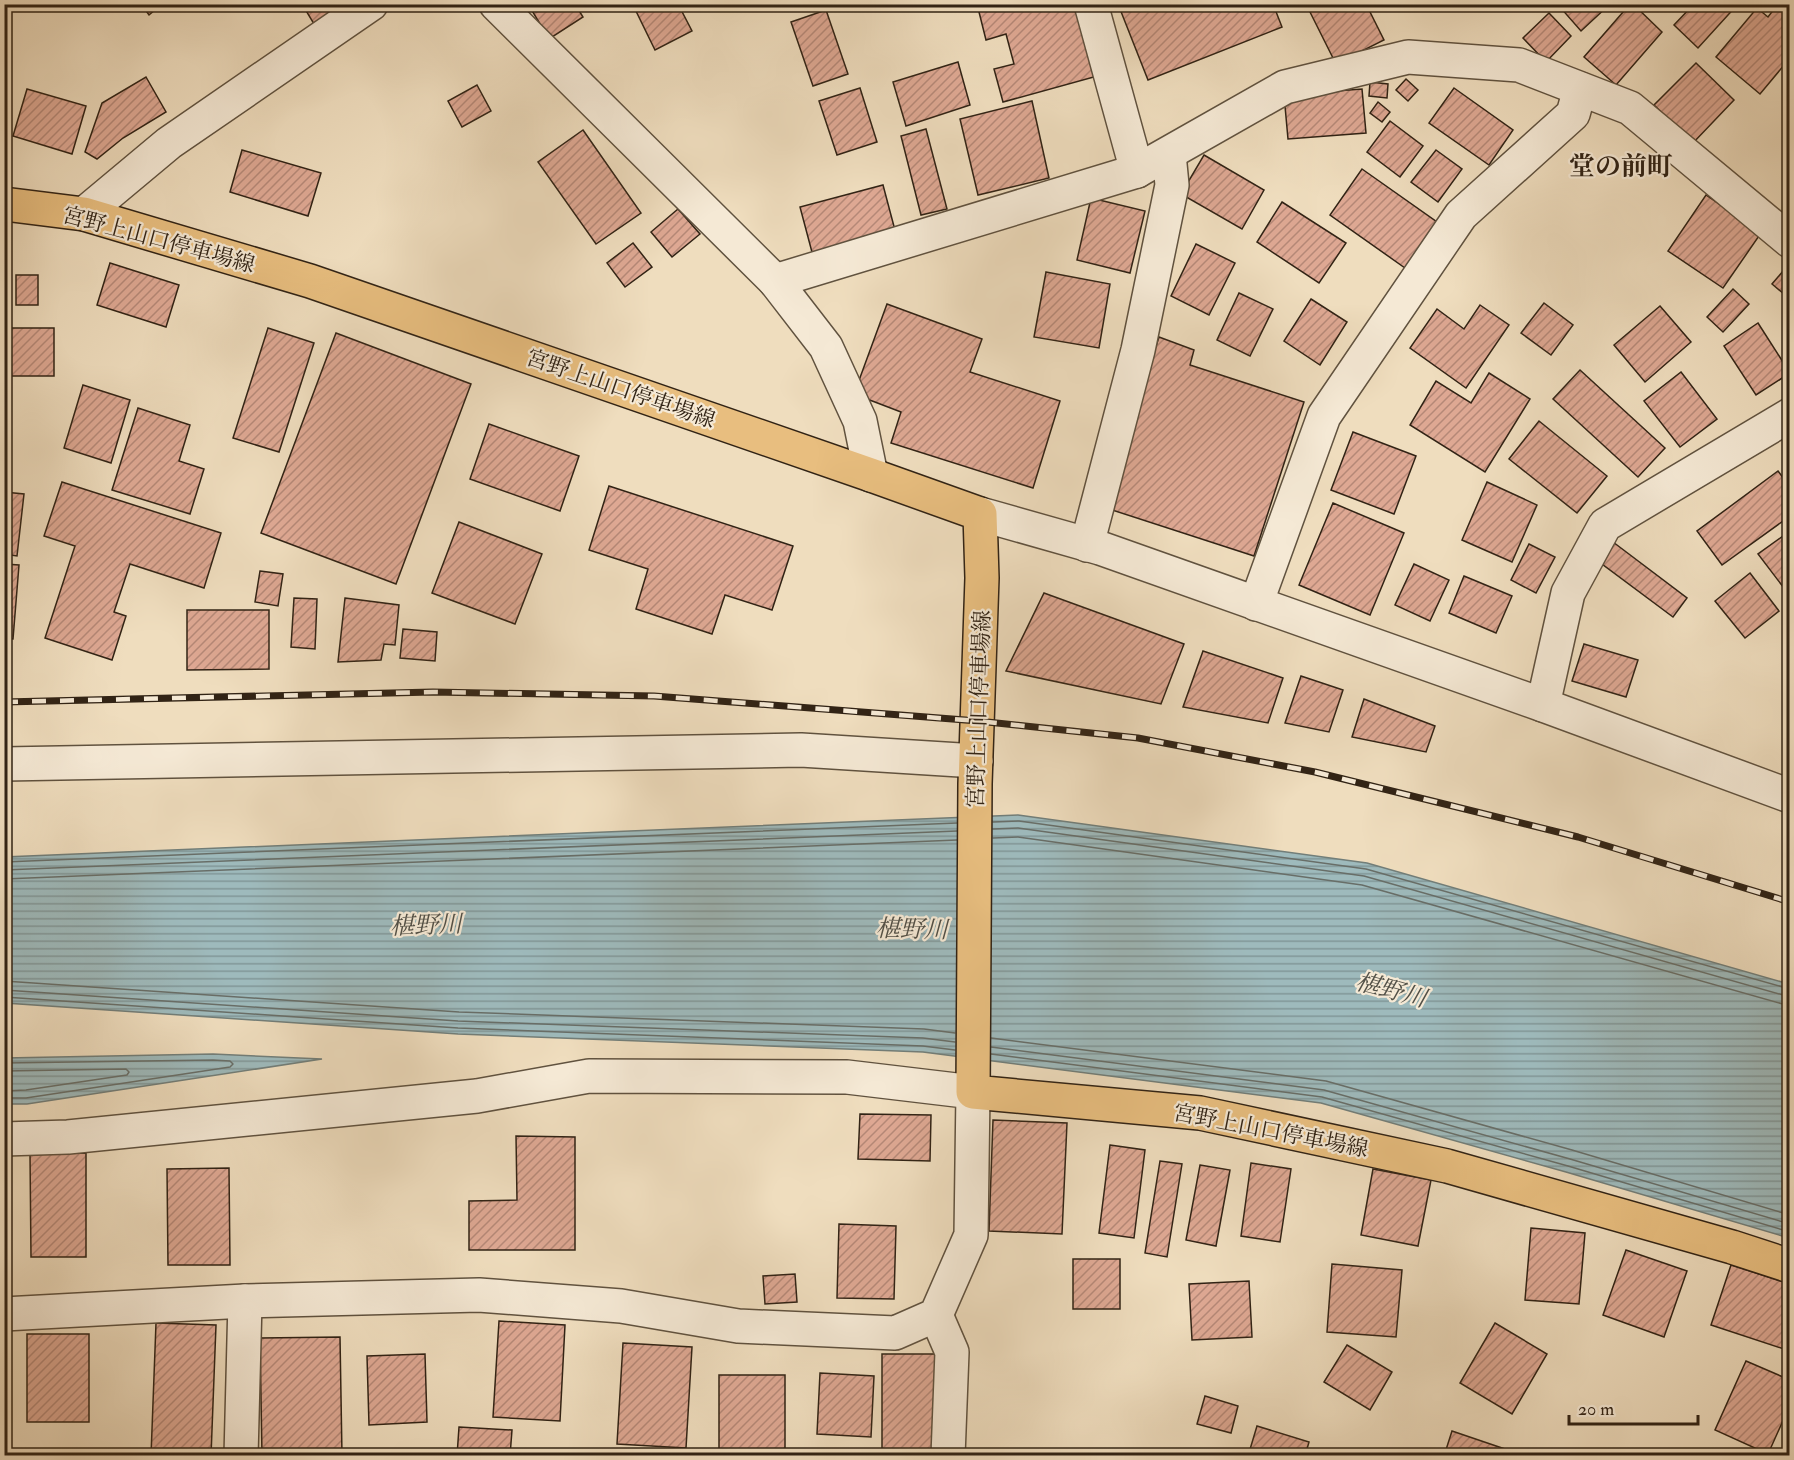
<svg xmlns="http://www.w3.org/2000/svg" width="1794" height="1460" font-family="'IM FELL Double Pica','Noto Serif JP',serif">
<defs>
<pattern id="water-rules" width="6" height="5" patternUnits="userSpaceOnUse" patternTransform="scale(1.5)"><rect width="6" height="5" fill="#9ebabc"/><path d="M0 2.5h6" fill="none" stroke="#819798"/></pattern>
<pattern id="building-hatch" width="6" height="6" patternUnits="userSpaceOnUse" patternTransform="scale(1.5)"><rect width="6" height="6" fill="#dea893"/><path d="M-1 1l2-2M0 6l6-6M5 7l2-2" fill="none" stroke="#b58877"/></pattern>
</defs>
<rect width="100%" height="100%" fill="#efddbe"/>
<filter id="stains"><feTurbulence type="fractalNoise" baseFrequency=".00333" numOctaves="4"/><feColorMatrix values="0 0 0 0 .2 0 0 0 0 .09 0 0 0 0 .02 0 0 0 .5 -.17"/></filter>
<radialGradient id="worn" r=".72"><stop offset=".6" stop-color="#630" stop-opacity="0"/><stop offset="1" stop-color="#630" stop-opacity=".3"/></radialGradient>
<g fill="url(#water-rules)" stroke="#727e79" stroke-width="1.5">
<polygon points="1018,815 1367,863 1789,984 1789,1238 1566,1172 1321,1103 923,1052 458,1034 5,1003 4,857"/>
<polygon points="213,1054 322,1059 27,1104 5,1104 5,1058"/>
</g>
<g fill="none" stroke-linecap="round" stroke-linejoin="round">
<g stroke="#686e68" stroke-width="1.5">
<polyline points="993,822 1019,821 1366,869 1790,989"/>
<polyline points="993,829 1018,828 1364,876 1790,997"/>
<polyline points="993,838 1018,837 1362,885 1790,1006"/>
<polyline points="4,862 957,823"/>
<polyline points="4,870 957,831"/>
<polyline points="4,879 957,840"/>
<polyline points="4,981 459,1012 924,1029 955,1033"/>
<polyline points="4,990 458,1021 923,1038 955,1042"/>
<polyline points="4,997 458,1028 923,1046 955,1050"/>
<polyline points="991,1038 1326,1081 1572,1150 1790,1215"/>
<polyline points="991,1047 1324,1090 1570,1159 1790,1224"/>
<polyline points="991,1054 1322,1097 1568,1166 1790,1232"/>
<polyline points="4,1063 213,1060 230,1061 233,1064 230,1067 26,1098 4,1098"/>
<polyline points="4,1071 126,1069 129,1072 127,1075 26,1090 4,1091"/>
</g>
</g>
<g fill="url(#building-hatch)" stroke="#312315" stroke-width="1.5">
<polygon points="141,4 162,4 149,15"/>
<polygon points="302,4 353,4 317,29"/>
<polygon points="528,4 575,4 583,17 549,39"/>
<polygon points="645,4 678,4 692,31 655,50 635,9"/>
<polygon points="835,4 851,4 837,9"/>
<polygon points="977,4 1081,4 1101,75 1003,102 994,69 1014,64 1006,34 986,40"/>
<polygon points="1118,4 1273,4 1282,27 1148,80"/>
<polygon points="1306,4 1366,4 1384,40 1336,64"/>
<polygon points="1560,4 1610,4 1581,31 1559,6"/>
<polygon points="1630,4 1633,4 1662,32 1616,85 1584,57"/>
<polygon points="1694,4 1738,4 1698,48 1674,25"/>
<polygon points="1778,4 1790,4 1790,58 1760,94 1716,57 1757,8 1768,17"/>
<polygon points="826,10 848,74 813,86 791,22"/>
<polygon points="1549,13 1571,36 1546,62 1523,38"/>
<polygon points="958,62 970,105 906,126 893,82"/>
<polygon points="1696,63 1734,100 1693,143 1654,105"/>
<polygon points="146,77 166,112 123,138 97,159 85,152 102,103"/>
<polygon points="1406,79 1418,90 1408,101 1396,90"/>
<polygon points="1370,82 1388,84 1387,98 1369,96"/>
<polygon points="477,85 491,111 462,127 448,101"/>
<polygon points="860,88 877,142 837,155 819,101"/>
<polygon points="1454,88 1513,130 1489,165 1429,123"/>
<polygon points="27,89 86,106 72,154 13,136"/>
<polygon points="1362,89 1366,133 1288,139 1284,95"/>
<polygon points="1032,101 1049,178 978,195 960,119"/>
<polygon points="1378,102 1390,112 1382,122 1370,113"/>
<polygon points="1390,121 1423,146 1400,177 1367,152"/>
<polygon points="926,129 947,209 921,215 901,136"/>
<polygon points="583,130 641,213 596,244 538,162"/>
<polygon points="242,150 321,173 308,216 230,192"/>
<polygon points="1436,150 1462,169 1438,202 1411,182"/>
<polygon points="1204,155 1264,190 1242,229 1181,194"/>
<polygon points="1362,169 1437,222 1405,268 1330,215"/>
<polygon points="883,185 896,234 813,256 800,207"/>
<polygon points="1706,195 1761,233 1723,288 1668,251"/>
<polygon points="1091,198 1145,211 1130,273 1077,260"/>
<polygon points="1282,202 1346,243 1319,283 1257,242"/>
<polygon points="678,209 700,234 672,257 651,232"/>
<polygon points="633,243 652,267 625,287 607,263"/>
<polygon points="1196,244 1235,263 1209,315 1171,296"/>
<polygon points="110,263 179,285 166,327 97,305"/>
<polygon points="1790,263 1790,299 1772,284"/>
<polygon points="1046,272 1110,284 1099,348 1034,337"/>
<rect x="16" y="275" width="22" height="30"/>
<polygon points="1733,289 1749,304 1723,332 1707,317"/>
<polygon points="1239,293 1273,309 1250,356 1217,340"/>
<polygon points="1311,299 1347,322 1320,365 1284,341"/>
<polygon points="1544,303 1573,325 1551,355 1521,333"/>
<polygon points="887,304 982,339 970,372 1060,401 1033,488 891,443 901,412 854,394"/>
<polygon points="1480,305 1509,325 1466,388 1410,348 1437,309 1464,329"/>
<polygon points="1660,306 1691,342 1645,382 1614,345"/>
<polygon points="1758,323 1790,373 1756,395 1724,346"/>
<rect x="5" y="328" width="49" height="48"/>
<polygon points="268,328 314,343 279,452 233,438"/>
<polygon points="336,333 471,384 396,584 261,533"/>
<polygon points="1159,337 1194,350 1190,365 1304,402 1254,556 1103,507"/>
<polygon points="1580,370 1665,448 1638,477 1553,399"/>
<polygon points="1681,372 1717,419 1680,447 1644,401"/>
<polygon points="1489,373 1530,399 1485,472 1410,425 1436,381 1471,403"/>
<polygon points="83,385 130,400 111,463 64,448"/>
<polygon points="138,408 190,425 179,461 204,469 190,514 112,490"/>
<polygon points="1539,421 1607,476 1577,513 1509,459"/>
<polygon points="489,424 579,456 560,511 470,479"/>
<polygon points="1353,432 1416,456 1394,514 1331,490"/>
<polygon points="1778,471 1790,487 1790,516 1722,565 1697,531"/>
<polygon points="62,482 221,533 204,588 130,564 114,612 126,616 112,660 45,638 75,546 44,536"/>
<polygon points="1487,482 1537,505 1512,562 1462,540"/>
<polygon points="609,486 793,546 772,610 725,595 712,634 636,609 648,569 589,550"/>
<polygon points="4,492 24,494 17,556 4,554"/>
<polygon points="1333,503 1404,533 1370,615 1299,585"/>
<polygon points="459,522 542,554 515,624 432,593"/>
<polygon points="1790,531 1790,596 1758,554"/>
<polygon points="1613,542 1687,598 1673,617 1598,561"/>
<polygon points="1529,544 1555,557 1536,593 1511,580"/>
<polygon points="4,564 19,565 13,639 4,638"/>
<polygon points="1414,564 1449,580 1430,621 1395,605"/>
<polygon points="260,571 283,574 278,606 255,602"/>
<polygon points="1750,573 1779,611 1745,638 1715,601"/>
<polygon points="1464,576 1512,596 1496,633 1449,613"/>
<polygon points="1044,593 1184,644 1161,704 1006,671"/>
<polygon points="294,598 317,599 315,649 291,647"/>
<polygon points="345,598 399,605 395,645 384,644 381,660 338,662"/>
<polygon points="187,610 269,610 269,669 187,670"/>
<polygon points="403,629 437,632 435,661 400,658"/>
<polygon points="1584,644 1638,660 1626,697 1572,681"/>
<polygon points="1203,651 1283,678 1268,723 1183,707"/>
<polygon points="1301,676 1343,690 1329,732 1285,723"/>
<polygon points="1364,699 1435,726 1426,752 1352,737"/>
<polygon points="860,1114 931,1115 930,1161 858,1159"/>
<polygon points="993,1120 1067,1123 1062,1234 989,1231"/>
<polygon points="516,1136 575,1137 575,1250 469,1250 469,1201 517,1200"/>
<polygon points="1110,1145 1145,1150 1134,1238 1099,1233"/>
<polygon points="86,1153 86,1257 31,1257 30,1154"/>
<polygon points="1160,1161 1182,1164 1167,1257 1145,1253"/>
<polygon points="1251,1163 1291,1169 1280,1242 1241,1236"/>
<polygon points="1200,1165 1230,1170 1216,1246 1186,1240"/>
<polygon points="229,1168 230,1265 168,1265 167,1169"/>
<polygon points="1373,1169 1431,1180 1418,1246 1361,1235"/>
<polygon points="839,1224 896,1226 894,1299 837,1298"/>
<polygon points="1531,1228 1585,1233 1579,1304 1525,1300"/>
<polygon points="1626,1250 1687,1271 1664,1337 1603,1315"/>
<rect x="1073" y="1259" width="47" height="50"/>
<polygon points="1332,1264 1402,1270 1396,1337 1327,1332"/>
<polygon points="1731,1265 1790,1284 1790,1351 1711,1325"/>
<polygon points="795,1274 797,1302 765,1304 763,1276"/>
<polygon points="1249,1281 1252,1337 1192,1340 1189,1284"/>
<polygon points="499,1321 565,1325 560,1421 493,1417"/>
<polygon points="156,1323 216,1325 211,1456 151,1456"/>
<polygon points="1495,1323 1547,1354 1512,1414 1460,1383"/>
<rect x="27" y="1334" width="62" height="88"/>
<polygon points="340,1337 342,1456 262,1456 260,1338"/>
<polygon points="623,1343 692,1347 686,1448 617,1444"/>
<polygon points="1347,1345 1392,1372 1370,1410 1324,1382"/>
<polygon points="425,1354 427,1422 369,1425 367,1356"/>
<rect x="882" y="1354" width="56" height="102"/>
<polygon points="1746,1361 1790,1380 1790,1405 1768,1454 1715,1430"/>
<polygon points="820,1373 874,1376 871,1437 817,1434"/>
<rect x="719" y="1375" width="66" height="81"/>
<polygon points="1205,1396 1238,1406 1231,1433 1197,1424"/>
<polygon points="1257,1426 1309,1442 1305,1456 1248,1456"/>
<polygon points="459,1427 512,1430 510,1456 457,1456"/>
<polygon points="1452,1431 1505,1449 1502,1456 1444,1456"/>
</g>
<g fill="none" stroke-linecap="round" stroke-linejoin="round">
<g stroke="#60523f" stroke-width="36">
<g id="minor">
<polyline points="496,4 775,281 826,347 860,421 871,475"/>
<polyline points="1091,4 1137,171"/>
<polyline points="84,214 169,143 371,4"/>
<polyline points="775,281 1137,171 1285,87 1408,57 1519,65 1630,108 1790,241"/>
<polyline points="980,514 1100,548 1543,705 1790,796"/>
<polyline points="1087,545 1138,350 1172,185 1169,154"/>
<polyline points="1256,604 1324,416 1461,215 1573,114 1580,89"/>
<polyline points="1543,705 1568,593 1605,525 1790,415"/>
<polyline points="4,764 801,750 976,761"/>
<polyline points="4,1139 68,1137 477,1096 589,1076 847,1077 973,1092 971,1235 936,1315 895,1333 738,1326 621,1306 479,1295 245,1301 4,1314"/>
<polyline points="936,1315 952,1352 948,1456"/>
<polyline points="241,1456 245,1301"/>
</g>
</g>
<g stroke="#312315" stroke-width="36">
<polyline id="major" points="4,204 84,214 310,281 871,475 980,514 982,578 975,784 973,1092 1200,1113 1447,1166 1732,1247 1790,1266"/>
</g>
<use href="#minor" stroke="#f5e9d5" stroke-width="33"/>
<use href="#major" stroke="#e8be7f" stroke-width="33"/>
<g stroke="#312315" stroke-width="7">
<polyline id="rail" points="4,702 433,692 654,696 978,721 1138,738 1315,772 1578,837 1790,902"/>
</g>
<use href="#rail" stroke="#f5e9d5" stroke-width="4.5" stroke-dasharray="14" stroke-linecap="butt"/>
</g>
<g text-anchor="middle" stroke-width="4.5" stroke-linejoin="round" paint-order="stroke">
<g font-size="22" fill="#312315" stroke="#f5e9d5">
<text transform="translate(159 239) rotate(15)" y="8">宮野上山口停車場線</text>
<text transform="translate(621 388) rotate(19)" y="8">宮野上山口停車場線</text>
<text transform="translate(978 709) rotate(-88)" y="8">宮野上山口停車場線</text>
<text transform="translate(1271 1130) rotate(11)" y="8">宮野上山口停車場線</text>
</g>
<g font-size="24" font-style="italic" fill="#525047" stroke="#f5e9d5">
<text transform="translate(426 925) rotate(-2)" y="8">椹野川</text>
<text transform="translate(912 929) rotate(1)" y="8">椹野川</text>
<text transform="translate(1391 990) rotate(15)" y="8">椹野川</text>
</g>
<g font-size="26" font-weight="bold" fill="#312315" stroke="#f5e9d5">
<text x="1621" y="175">堂の前町</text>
</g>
</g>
<rect width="1794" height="1460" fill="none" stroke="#efddbe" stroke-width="24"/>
<rect x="6" y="6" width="1782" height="1448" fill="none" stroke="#312315" stroke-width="3"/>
<rect x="12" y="12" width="1770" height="1436" fill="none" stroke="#312315" stroke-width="1.5"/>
<path d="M1569 1415v9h129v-9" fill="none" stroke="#312315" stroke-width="3"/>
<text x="1578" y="1415" font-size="18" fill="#312315" stroke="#f5e9d5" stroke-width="4.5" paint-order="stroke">20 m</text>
<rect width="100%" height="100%" filter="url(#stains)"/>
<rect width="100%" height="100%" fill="url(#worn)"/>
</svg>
